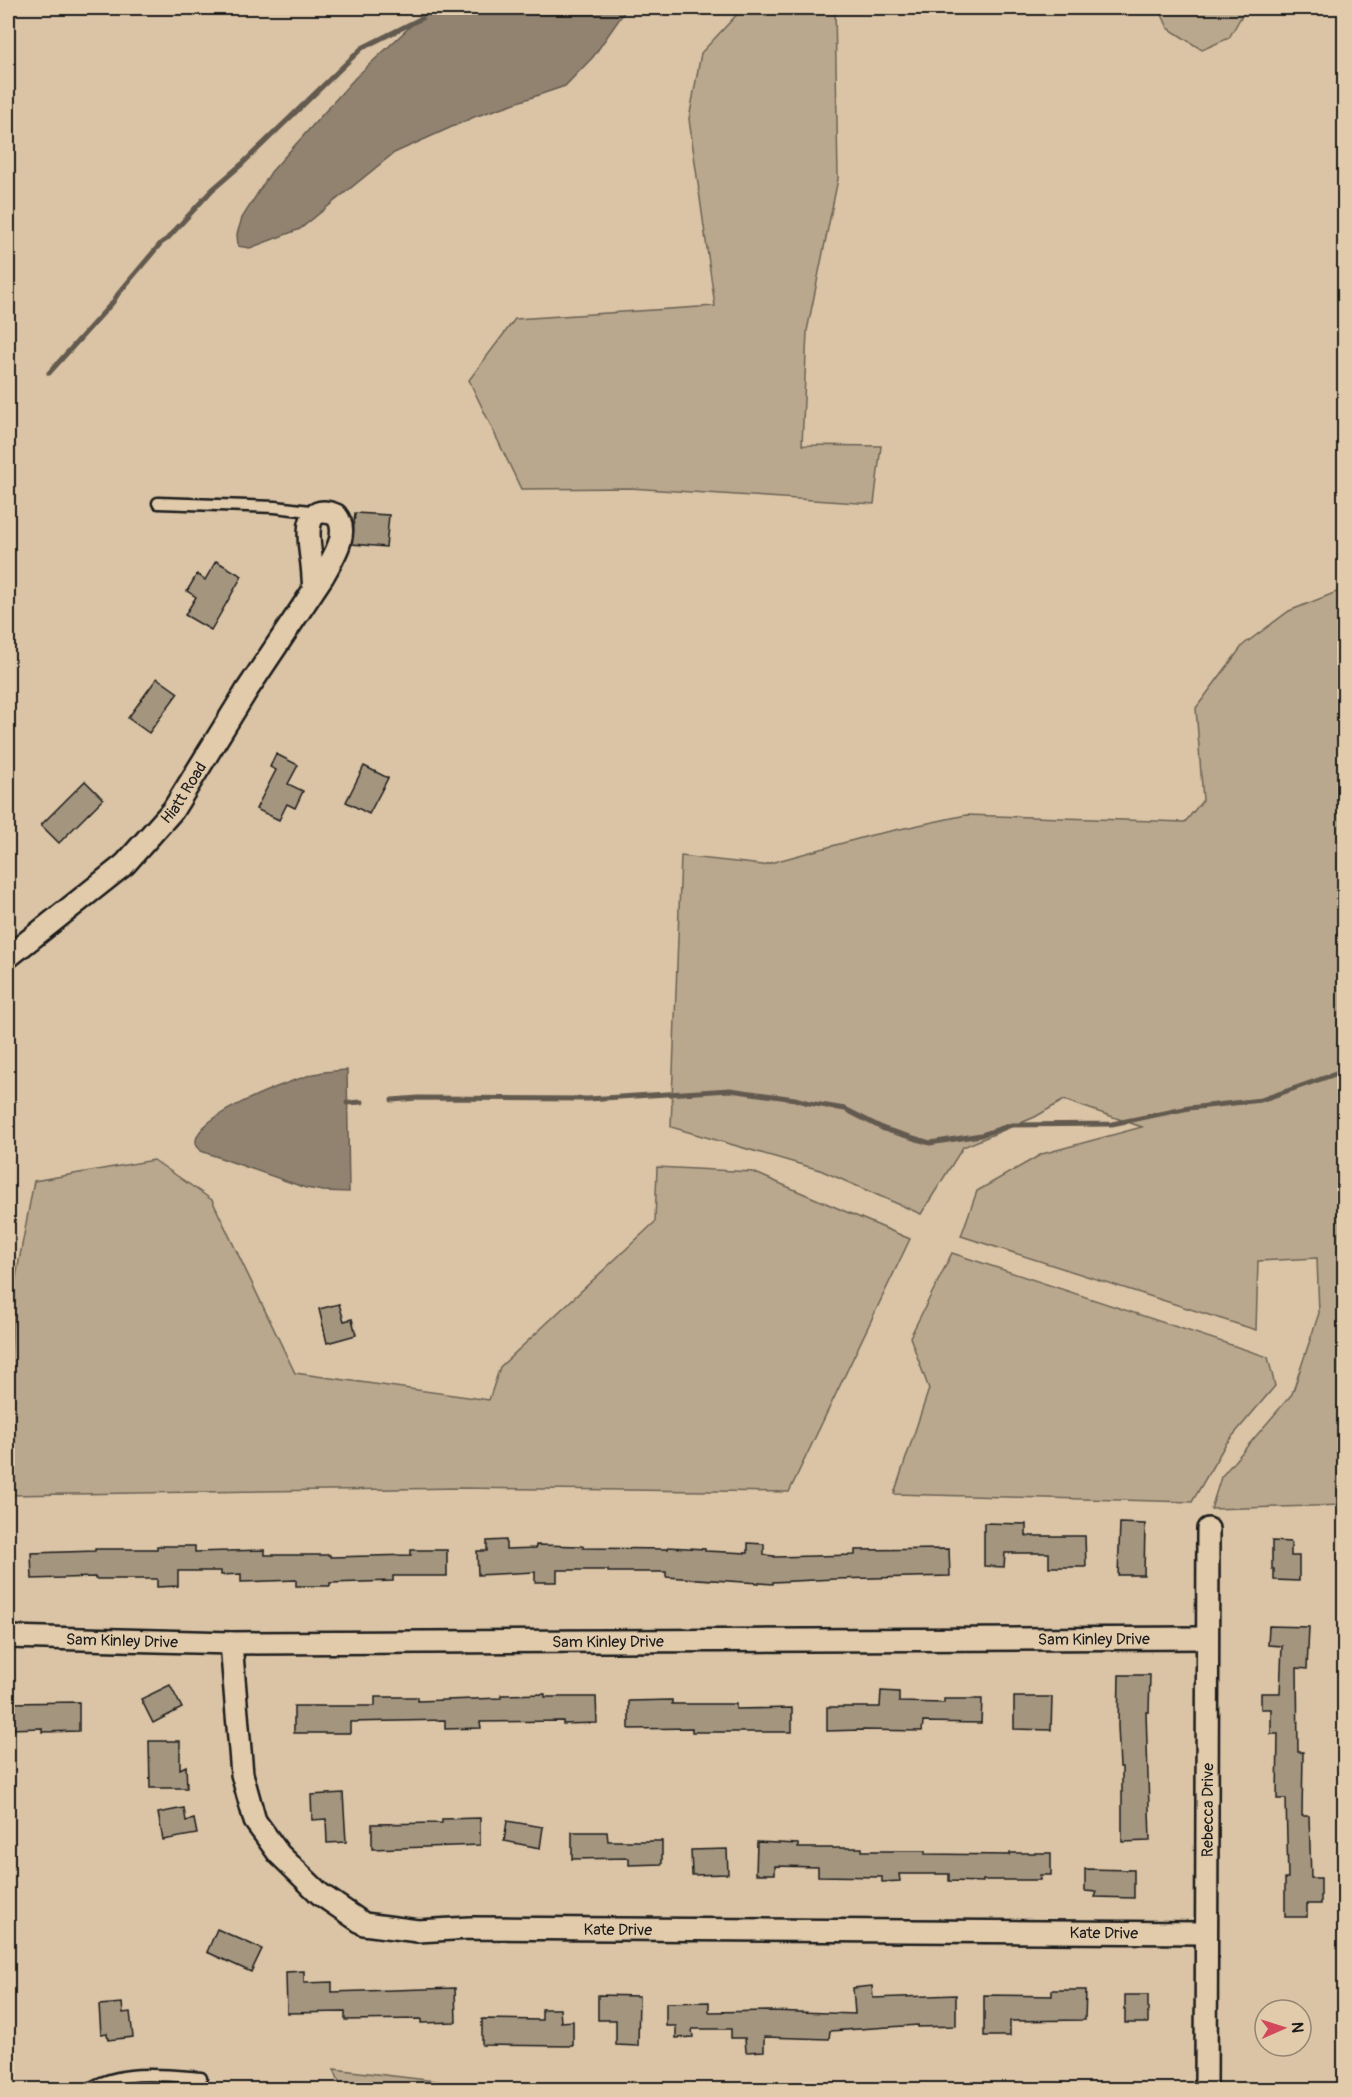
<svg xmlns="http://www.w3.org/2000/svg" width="1352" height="2097" font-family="Pangolin,sans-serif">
<rect width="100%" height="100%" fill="#dac4a5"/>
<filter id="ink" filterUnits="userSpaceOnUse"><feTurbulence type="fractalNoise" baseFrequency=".0167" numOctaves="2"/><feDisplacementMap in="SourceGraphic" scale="12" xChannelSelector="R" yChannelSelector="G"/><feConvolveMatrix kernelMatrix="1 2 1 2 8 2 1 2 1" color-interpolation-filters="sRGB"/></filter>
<g filter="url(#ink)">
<g fill="#baa88e" stroke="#6b6255" stroke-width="1.5">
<polygon points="743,8 835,8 838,179 807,331 802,445 881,446 874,504 630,488 521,489 469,380 515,319 715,306 689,119 701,53"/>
<polygon points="1159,8 1246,8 1229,38 1202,50 1168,28"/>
<polygon points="1344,589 1344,1534 1343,1505 1211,1509 1221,1477 1292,1394 1319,1313 1317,1258 1258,1261 1256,1330 961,1236 977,1191 1042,1154 1142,1127 1064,1100 1035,1117 963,1147 921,1214 820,1170 671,1127 681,856 763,865 872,835 966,815 1185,822 1203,800 1196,708 1243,645 1289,611"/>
<polygon points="154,1160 212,1200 295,1373 489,1400 500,1367 655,1222 657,1167 753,1172 910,1239 789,1492 460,1488 8,1495 8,1360 11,1359 14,1288 34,1181"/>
<polygon points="952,1253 1268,1357 1275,1386 1225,1445 1192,1502 894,1494 929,1389 910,1337"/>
<polygon points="334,2069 503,2089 342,2089"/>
<polygon points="863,2084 864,2089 544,2089"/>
</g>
<g fill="#928371" stroke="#635a4f" stroke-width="1.5">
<polygon points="430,8 627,8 593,57 565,86 474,117 394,153 300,229 250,248 238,246 237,234 242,218 271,172 355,78"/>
<path d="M347,1070L349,1192L323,1191L306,1188L201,1151C169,1123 301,1076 319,1073C328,1071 338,1071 347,1070Z"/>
</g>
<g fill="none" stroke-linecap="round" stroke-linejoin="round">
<g stroke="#635a4f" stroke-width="5">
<polyline points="49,373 113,302 118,294 161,243 167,239 212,190 242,164 362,48 422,18"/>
<polyline points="392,1100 418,1098 588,1099 730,1090 795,1099 809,1103 845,1109 884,1129 930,1143 981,1135 1011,1125 1112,1124 1189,1108 1261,1100 1344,1071"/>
<polyline points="347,1103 362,1102"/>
</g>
</g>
<g fill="#a4957f" stroke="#1c1c1c" stroke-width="1.5">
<polygon points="355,513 389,515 386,547 352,544"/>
<polygon points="216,561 242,576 211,630 185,615 196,597 187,591 197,574 205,580"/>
<polygon points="157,678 178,693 149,733 128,718"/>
<polygon points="276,754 298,765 288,784 303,791 295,808 287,804 279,820 256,809 276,770 270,767"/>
<polygon points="364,766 388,778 369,814 346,802"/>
<polygon points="85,781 103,799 59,843 41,825"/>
<polygon points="339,1304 344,1321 352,1319 356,1335 327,1343 319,1309"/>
<polygon points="984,1523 1026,1524 1026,1536 1085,1536 1086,1567 1049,1567 1049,1553 1005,1553 1004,1567 984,1566"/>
<polygon points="1120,1523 1145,1524 1144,1575 1118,1575"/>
<polygon points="506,1540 506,1549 536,1548 536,1545 583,1546 583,1548 668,1549 668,1547 705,1549 705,1551 748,1553 748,1543 764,1544 764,1555 774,1556 774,1557 855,1555 855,1550 949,1549 950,1576 835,1579 773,1582 773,1584 666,1577 666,1572 608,1572 608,1570 557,1570 557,1582 535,1582 535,1572 478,1575 477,1551 487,1551 487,1541"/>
<polygon points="1272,1541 1291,1542 1291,1556 1299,1556 1299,1581 1274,1580 1274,1569 1272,1569"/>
<polygon points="157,1546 195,1546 195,1552 265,1550 265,1555 330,1555 330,1557 411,1555 411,1550 447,1550 447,1576 393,1576 393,1581 330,1583 330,1586 296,1586 296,1580 241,1582 241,1574 221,1575 221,1571 178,1571 178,1586 157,1587 157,1579 95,1579 95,1577 32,1579 31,1553 95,1551 95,1549 157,1549"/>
<polygon points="1269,1626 1309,1627 1307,1669 1297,1668 1298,1752 1303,1752 1302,1816 1309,1816 1311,1878 1321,1878 1321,1904 1307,1904 1307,1917 1285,1917 1285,1878 1288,1878 1286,1799 1277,1799 1278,1734 1271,1734 1271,1709 1261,1709 1261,1693 1280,1693 1282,1646 1268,1645"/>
<polygon points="1119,1675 1150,1675 1149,1712 1146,1712 1150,1841 1122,1842 1122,1767 1120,1767 1118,1726"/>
<polygon points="170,1685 182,1708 153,1723 141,1699"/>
<polygon points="881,1691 899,1692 899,1702 944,1703 944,1699 982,1699 981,1723 923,1722 922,1731 862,1730 827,1731 827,1707 880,1707"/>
<polygon points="545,1694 545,1697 596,1697 597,1723 563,1724 563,1721 480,1722 481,1728 445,1729 445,1720 350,1722 350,1733 294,1733 294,1706 375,1706 375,1697 418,1697 418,1701 501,1698 501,1695"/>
<polygon points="1014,1697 1052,1697 1051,1730 1014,1729"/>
<polygon points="672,1700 672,1704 736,1704 736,1709 792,1708 792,1732 692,1732 692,1728 629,1729 629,1701"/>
<polygon points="79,1702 79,1731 42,1732 42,1728 8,1729 8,1703"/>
<polygon points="149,1741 180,1741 180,1769 186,1766 187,1788 150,1788"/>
<polygon points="343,1793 346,1842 327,1843 326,1819 312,1820 311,1795"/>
<polygon points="184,1808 186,1821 194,1819 197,1834 163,1840 158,1813"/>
<polygon points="480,1818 480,1845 372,1849 372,1824 442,1823 442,1819"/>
<polygon points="507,1821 543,1827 540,1848 504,1841"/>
<polygon points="572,1832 607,1832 608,1841 662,1841 662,1864 629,1865 629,1858 572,1859"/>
<polygon points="757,1842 798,1844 798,1848 862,1848 862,1851 925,1851 925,1854 1010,1855 1010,1853 1051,1853 1051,1875 1040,1875 1040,1880 983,1880 983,1882 949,1881 949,1874 899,1874 900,1881 882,1882 882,1877 818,1876 818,1867 775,1866 775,1874 756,1874"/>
<polygon points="727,1849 728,1874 692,1875 691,1850"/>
<polygon points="1085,1869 1134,1870 1134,1898 1095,1897 1097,1892 1085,1891"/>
<polygon points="217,1929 262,1949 251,1972 207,1952"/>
<polygon points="304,1971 304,1983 332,1982 332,1992 455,1988 456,2022 421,2023 421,2019 345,2020 345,2012 287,2013 286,1972"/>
<polygon points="872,1986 873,1998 956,1995 956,2026 918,2027 918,2025 830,2031 829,2039 764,2037 764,2051 746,2052 745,2038 731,2038 731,2029 692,2029 693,2037 676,2038 676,2026 666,2026 666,2003 709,2002 709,2012 771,2011 855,2014 853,1988"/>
<polygon points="1052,1990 1086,1990 1085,2020 1010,2021 1010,2036 984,2036 984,1995 1052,1996"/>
<polygon points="598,1995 639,1996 638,2046 616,2045 616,2020 598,2020"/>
<rect x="1125" y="1995" width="23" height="28"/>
<polygon points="122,2003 123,2013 130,2012 133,2037 108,2040 107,2033 101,2034 99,2005"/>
<polygon points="542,2009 560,2009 561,2022 573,2021 573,2046 482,2045 482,2019 542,2020"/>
</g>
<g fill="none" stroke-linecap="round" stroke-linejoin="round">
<g stroke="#1c1c1c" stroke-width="15">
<g id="service">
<polyline points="158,503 275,507 319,512"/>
<path d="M88,2090C120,2069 165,2075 201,2078"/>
</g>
</g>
<g stroke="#1c1c1c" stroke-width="26">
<g id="minor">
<path id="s1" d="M8,957L125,864L173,810L247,690L323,576C332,559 351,533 336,515C299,500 310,546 312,565C313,573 313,581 314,589"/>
<path id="s2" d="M8,1637L231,1643L1207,1638"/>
<path id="s3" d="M231,1643L242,1774L255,1821L279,1854L320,1894L364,1924L418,1931L470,1928L1206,1933"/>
<path id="s4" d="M1206,2090L1208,1529"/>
</g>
</g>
<use href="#service" stroke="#e2cbab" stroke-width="10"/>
<use href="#minor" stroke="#e2cbab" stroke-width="21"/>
</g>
</g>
<g text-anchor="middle" stroke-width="4.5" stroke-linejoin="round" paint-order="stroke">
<g font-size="16" fill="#1c1c1c" stroke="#e2cbab">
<text dy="6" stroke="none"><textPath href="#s1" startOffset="242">Hiatt Road</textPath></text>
<text dy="6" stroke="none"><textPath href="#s2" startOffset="1086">Sam Kinley Drive</textPath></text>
<text dy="6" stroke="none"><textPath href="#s2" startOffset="114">Sam Kinley Drive</textPath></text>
<text dy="6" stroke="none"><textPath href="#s2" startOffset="600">Sam Kinley Drive</textPath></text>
<text dy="6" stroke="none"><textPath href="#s4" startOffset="280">Rebecca Drive</textPath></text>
<text dy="6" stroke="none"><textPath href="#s3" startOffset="586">Kate Drive</textPath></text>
<text dy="6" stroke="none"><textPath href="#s3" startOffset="1072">Kate Drive</textPath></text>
</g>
</g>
<rect width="1352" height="2097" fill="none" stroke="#e2cbab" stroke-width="30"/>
<rect x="15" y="15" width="1322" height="2067" fill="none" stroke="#1c1c1c" stroke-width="2" filter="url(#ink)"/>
<g transform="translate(1283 2028) rotate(87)"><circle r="28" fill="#e2cbab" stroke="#938572" stroke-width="1.5"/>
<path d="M0-4.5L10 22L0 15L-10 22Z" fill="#d1495b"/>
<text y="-9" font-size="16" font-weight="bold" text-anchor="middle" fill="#1c1c1c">N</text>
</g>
</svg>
